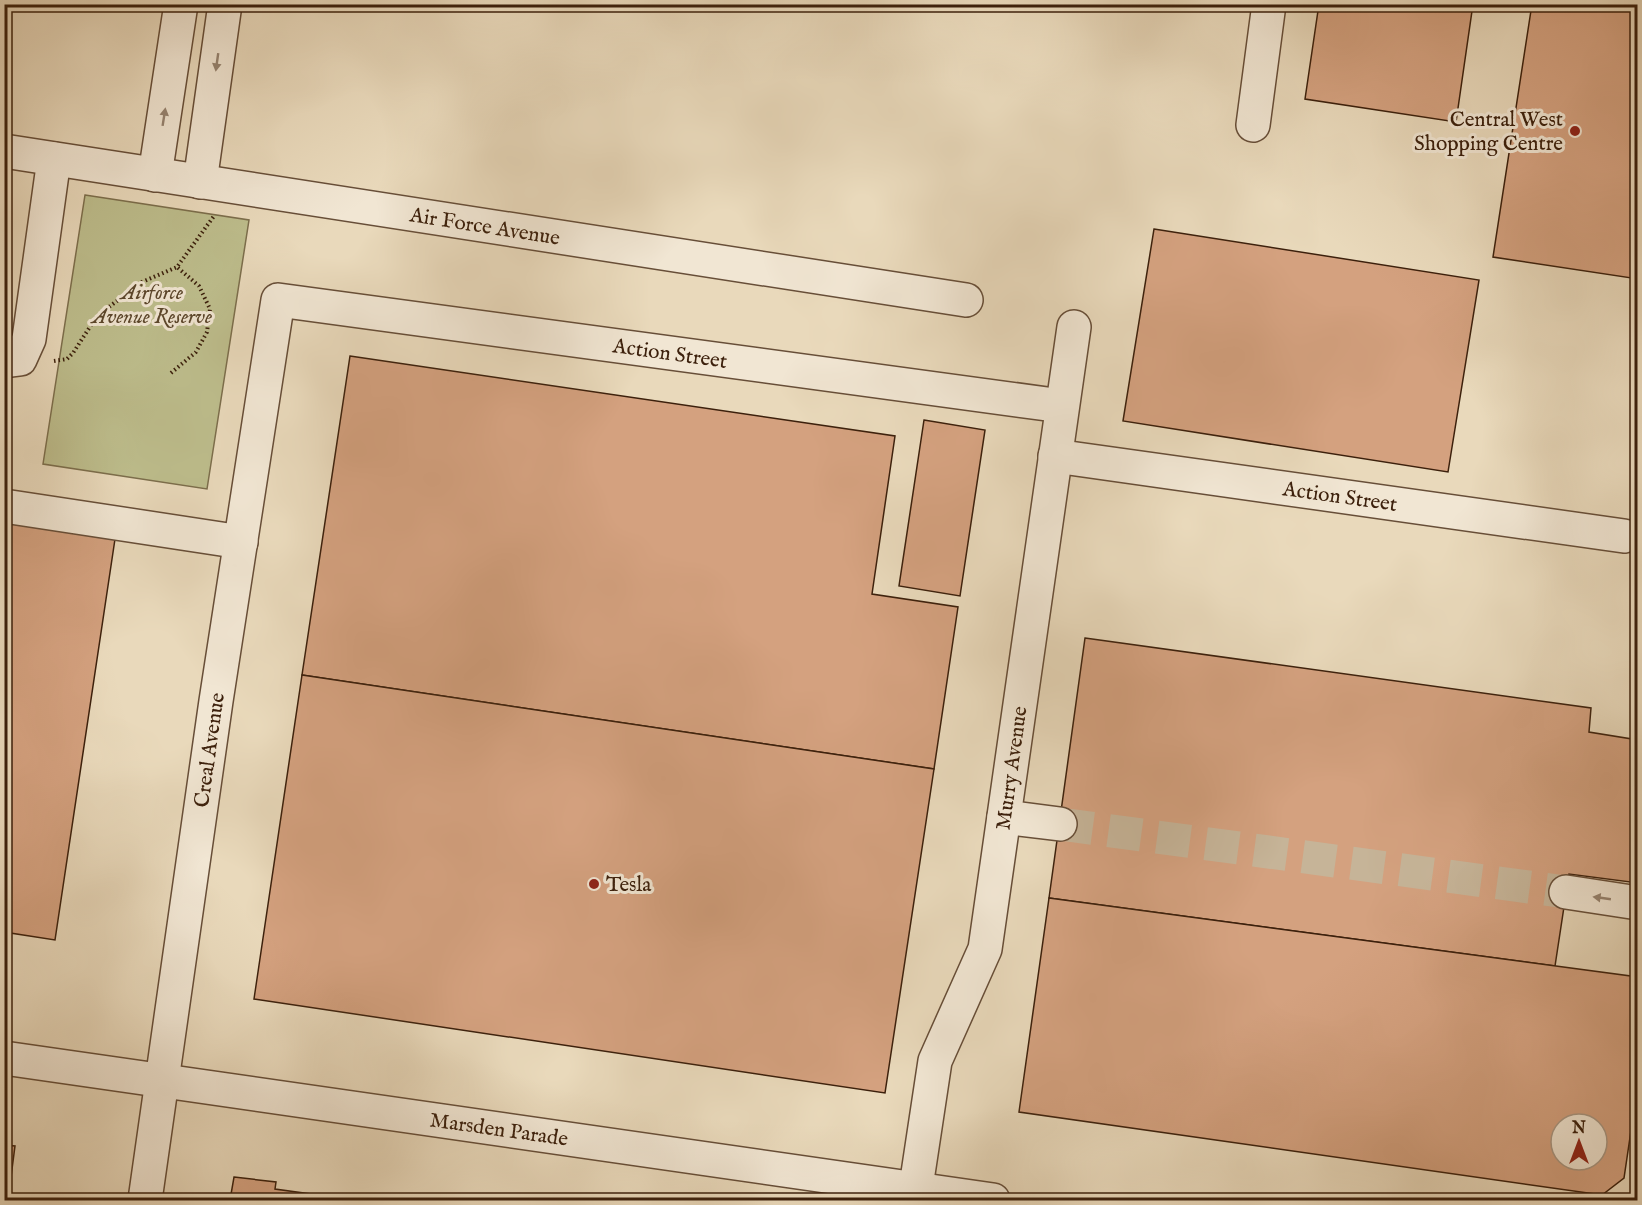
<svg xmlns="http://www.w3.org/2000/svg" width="1642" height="1205" font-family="'IM FELL English',serif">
<rect width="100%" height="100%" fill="#e9d9bb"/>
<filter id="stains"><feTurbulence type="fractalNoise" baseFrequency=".00333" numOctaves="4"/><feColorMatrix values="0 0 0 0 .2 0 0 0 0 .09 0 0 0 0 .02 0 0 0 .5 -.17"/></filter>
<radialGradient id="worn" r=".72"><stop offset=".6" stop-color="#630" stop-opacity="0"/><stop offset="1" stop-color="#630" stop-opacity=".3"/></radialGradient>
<polygon fill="#bdbd8c" stroke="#7c6e4c" stroke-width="1.5" points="85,195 249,220 207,489 43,464"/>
<g fill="#d4a17f" stroke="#3c200c" stroke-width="1.5" fill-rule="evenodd">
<polygon points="1319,4 1473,4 1456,122 1305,99"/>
<polygon points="1532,4 1638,4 1638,279 1493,257"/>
<polygon points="1154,229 1479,280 1448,472 1123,421"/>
<polygon points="350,356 895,436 872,594 958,607 934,769 302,675"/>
<polygon points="924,420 985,430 960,596 899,586"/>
<polygon points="4,522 115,539 55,940 4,932"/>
<polygon points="1085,638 1591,708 1589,732 1638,740 1638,883 1569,874 1555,966 1049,898"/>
<polygon points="302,675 934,769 885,1093 254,999"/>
<path d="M1049,898L1638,977V1083L1624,1178L1602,1195L1019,1112ZM1561,1124H1597V1160H1561Z"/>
<polygon points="4,1145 15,1146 8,1200 4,1200"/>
<polygon points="234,1177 276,1182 275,1189 355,1200 230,1200"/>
</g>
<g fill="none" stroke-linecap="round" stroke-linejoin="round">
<polyline stroke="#c6b498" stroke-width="33" stroke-dasharray="33 16" stroke-linecap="butt" points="1060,824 1566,892"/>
<g stroke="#674e38" stroke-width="36">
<g id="minor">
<polyline points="1253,125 1269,4"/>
<polyline points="4,151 966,300"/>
<polyline points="155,175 181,4"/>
<polyline points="200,182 225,4"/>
<polyline points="4,361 20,359 29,339 54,159"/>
<polyline points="1055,456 1624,536"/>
<polyline points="4,506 241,542"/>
<polyline points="1004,817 1060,824"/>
<polyline points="1566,892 1638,903"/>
<polyline points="4,1058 993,1200"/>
<polyline points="145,1200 216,701 278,300 1062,406"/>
<polyline points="914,1200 935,1061 985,949 1074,327"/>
</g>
</g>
<g stroke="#3c200c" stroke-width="4" stroke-dasharray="1.5 3" stroke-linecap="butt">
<polyline points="54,361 67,359 73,353 97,316 142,282 177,267 214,216"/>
<polyline points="171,373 196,352 207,332 210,309 199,286 177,267"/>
</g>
<use href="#minor" stroke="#f1e6d3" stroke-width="33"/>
</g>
<defs><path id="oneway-solid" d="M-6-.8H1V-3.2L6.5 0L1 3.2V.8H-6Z" transform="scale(1.5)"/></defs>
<g fill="#968370">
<use href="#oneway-solid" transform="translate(217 62) rotate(98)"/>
<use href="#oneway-solid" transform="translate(164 117) rotate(-81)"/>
<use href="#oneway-solid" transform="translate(1602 898) rotate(-172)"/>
</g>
<g fill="#8f2418" stroke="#f1e6d3" stroke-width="2">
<circle cx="1575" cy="131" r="6"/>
<circle cx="594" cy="884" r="6"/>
</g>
<g text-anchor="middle" stroke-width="6" stroke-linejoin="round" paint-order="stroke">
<g font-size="21" fill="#3c200c" stroke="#f1e6d3" text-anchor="end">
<text x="1563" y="126">Central West<tspan x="1563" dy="24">Shopping Centre</tspan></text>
<text x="606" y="891" text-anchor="start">Tesla</text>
</g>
<g font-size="21" fill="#3c200c" stroke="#f1e6d3">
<text transform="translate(485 226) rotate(9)" y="7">Air Force Avenue</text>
<text transform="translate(670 353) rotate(8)" y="7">Action Street</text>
<text transform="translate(1340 496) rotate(8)" y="7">Action Street</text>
<text transform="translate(209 750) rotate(-82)" y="7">Creal Avenue</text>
<text transform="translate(1011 768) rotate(-82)" y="7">Murry Avenue</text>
<text transform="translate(499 1129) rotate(8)" y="7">Marsden Parade</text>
</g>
<g font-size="21" font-style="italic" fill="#5c472c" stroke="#f1e6d3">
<text x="152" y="299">Airforce<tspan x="152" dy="24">Avenue Reserve</tspan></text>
</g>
</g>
<rect width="1642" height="1205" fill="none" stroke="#e9d9bb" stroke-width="24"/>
<rect x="6" y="6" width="1630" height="1193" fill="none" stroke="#3c200c" stroke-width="3"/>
<rect x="12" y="12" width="1618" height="1181" fill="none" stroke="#3c200c" stroke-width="1.5"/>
<g transform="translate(1579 1142)"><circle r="28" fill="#f1e6d3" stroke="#a99783" stroke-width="1.5"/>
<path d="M0-4.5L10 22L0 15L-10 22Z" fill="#8f2418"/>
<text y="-9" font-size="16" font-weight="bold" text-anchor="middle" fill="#3c200c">N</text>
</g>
<rect width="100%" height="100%" filter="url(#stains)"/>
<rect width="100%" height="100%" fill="url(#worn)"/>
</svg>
